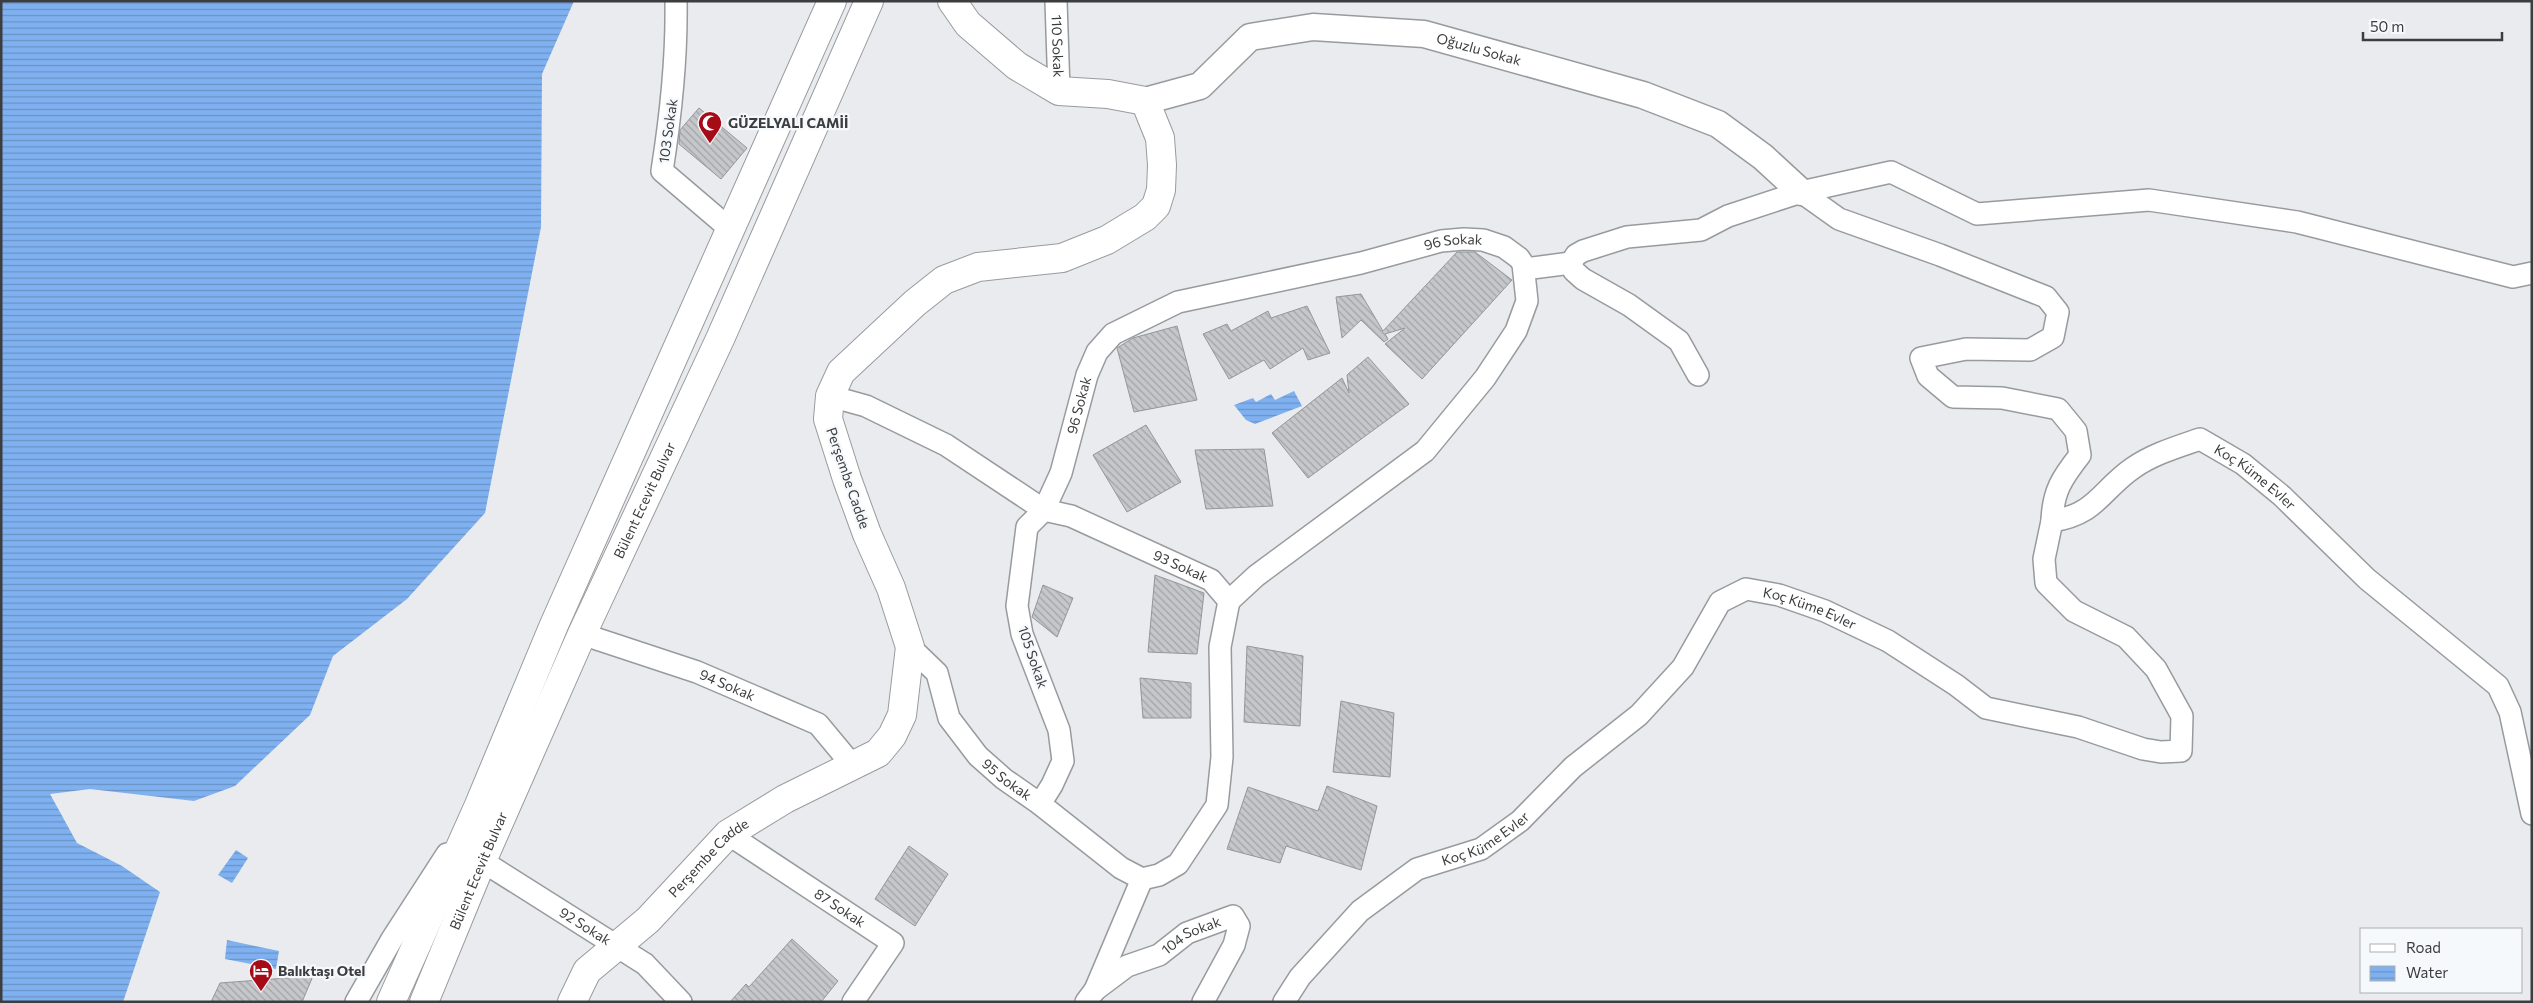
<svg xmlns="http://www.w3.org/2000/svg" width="2533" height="1003" font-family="Commissioner,sans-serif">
<defs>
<pattern id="water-rules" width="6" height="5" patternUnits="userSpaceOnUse" patternTransform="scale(1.25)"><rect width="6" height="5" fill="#7fb1f1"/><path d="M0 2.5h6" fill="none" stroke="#6991c5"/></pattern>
<pattern id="building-back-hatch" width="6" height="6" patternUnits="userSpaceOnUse" patternTransform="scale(1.25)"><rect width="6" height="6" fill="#c5c7ca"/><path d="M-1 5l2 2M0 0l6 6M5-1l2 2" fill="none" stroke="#a1a3a5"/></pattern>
</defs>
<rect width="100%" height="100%" fill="#e9ebee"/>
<g fill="url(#water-rules)">
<polygon points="1,1 574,1 542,74 541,227 485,513 407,599 333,656 310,715 235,786 194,801 90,789 50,794 77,843 122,866 160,892 123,1002 1,1002"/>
<polygon points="1294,391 1302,406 1255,424 1246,420 1234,405 1253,398 1256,402 1271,394 1275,400"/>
<polygon points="236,850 248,858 232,883 218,875"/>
<polygon points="227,940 279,951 276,969 225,959"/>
</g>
<g fill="url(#building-back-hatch)" stroke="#94979a">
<polygon points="699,108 747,148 721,179 679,144 680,130"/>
<polygon points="1457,252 1475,252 1512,280 1422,379 1385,344 1405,328 1385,334 1388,339 1384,342 1361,320 1342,338 1336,297 1361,294 1383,331"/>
<polygon points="1307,306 1330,353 1308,360 1303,348 1270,369 1264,360 1229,379 1203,334 1227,324 1231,331 1268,311 1271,318"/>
<polygon points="1177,326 1197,400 1134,412 1117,348 1133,338"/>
<polygon points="1368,357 1409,404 1308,478 1272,433 1342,378 1349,393 1347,375"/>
<polygon points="1146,425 1181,482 1127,512 1093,455"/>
<polygon points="1264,449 1273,506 1206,509 1195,450"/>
<polygon points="1155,575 1204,593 1197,654 1148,652"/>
<polygon points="1043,585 1073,598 1057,637 1032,617"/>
<polygon points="1247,646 1303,656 1300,726 1244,722"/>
<polygon points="1140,678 1191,683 1191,718 1143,718"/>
<polygon points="1341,701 1394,713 1390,777 1333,772"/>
<polygon points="1327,786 1377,806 1361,870 1286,846 1280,863 1227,849 1248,787 1318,811"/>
<polygon points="909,846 948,874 915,926 875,899"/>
<polygon points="792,939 838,981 821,1002 730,1002 746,984 749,987"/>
<polygon points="313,976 302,1002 211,1002 220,983"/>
</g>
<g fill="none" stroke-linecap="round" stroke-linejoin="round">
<g stroke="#989b9e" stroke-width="24">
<g id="minor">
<path d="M676,1C677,59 671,114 662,171L730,229"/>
<path id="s1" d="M1056,1L1059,91"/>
<path id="s2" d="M1801,192L1839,219L1940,255L2046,297L2058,312L2053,337L2030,350L1966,349L1921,358L1928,376L1953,397L2002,398L2058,409L2076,431L2080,455C2062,478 2053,491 2052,521C2096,515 2101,490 2133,468C2153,454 2177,447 2200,439L2243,464L2282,496L2367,579L2498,686L2510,712L2532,814"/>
<polyline points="1524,269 1571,263"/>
<polyline points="1698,375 1679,341 1629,305 1583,279 1574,271 1571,263 1576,255 1583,251 1627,237 1701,230 1728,216 1801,192 1891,172 1977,214 2149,200 2297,222 2513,277 2532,273"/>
<path id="s3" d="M830,396L866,406L946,445L1044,510L1071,516L1211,580L1229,601L1220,647L1222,757L1217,805L1178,864L1159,875L1142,879"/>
<path id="s4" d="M582,634L697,672L818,724L853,766"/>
<path id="s5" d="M910,647L937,673L949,718L978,756L1004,779L1040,804L1121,868L1142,879"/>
<path id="s6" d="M1040,804L1052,785L1063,761L1059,730L1022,634L1017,606L1027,527L1044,510L1061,473L1087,375L1097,352L1113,334L1178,302L1361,263L1441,241L1464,239L1483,240L1504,247L1519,258L1523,264L1527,301L1516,331L1485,378L1425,451L1256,576L1229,601"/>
<path id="s7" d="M728,834L893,943L853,1002"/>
<path id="s8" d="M482,861L645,964L681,1002"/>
<path id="s9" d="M1095,990L1127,966L1159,955L1187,933L1233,916L1239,926L1234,945L1203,1002"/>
<polyline points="356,1002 392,939 447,854"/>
<polyline points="1086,1002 1095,990 1142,879"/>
<path id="s10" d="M1284,1002L1300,977L1360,911L1417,869L1481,849L1520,821L1573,767L1639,715L1683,667L1720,602L1746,589L1779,595L1825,611L1888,641L1956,685L1986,708L2078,727L2143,749L2161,752L2181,751L2182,716L2156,669L2126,637L2074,611L2046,583L2044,559L2052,521"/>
</g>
</g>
<g stroke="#989b9e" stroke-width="29">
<g id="tertiary">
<path id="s11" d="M1145,101L1200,86L1250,37L1313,27L1424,34L1643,95L1718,124L1763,157L1801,192"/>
</g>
</g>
<g stroke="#989b9e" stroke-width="30">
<g id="secondary">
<path id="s12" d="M572,1002L587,971L648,920L728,834L785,799L878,753L892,736L902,715L910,647L891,588L867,534L847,479L828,419L830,396L841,372L915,303L944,280L978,267L1062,258L1107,240L1145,217L1156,206L1161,190L1162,165L1160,138L1145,101L1108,94L1059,91L1017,66L968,24L952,1"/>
</g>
</g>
<g stroke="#989b9e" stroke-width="30">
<g id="trunk">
<polyline points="391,1002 479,805 554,625 832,1"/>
<path id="s13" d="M424,1002L482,861L582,634L720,339L869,1"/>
</g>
</g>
<use href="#minor" stroke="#fff" stroke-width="21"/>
<use href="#tertiary" stroke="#fff" stroke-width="26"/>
<use href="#secondary" stroke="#fff" stroke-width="28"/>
<use href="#trunk" stroke="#fff" stroke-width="28"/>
</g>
<defs>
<g id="mosque-pin" transform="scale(1.25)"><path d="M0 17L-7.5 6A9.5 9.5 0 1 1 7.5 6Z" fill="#a50c18" stroke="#f6f9fc"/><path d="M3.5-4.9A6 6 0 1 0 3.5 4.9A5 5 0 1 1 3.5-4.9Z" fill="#fff"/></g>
<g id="hotel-pin" transform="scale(1.25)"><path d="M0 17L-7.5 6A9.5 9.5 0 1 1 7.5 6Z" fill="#a50c18" stroke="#f6f9fc"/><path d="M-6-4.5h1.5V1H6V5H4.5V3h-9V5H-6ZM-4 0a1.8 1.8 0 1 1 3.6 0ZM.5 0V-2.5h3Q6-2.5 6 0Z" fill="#fff"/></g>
</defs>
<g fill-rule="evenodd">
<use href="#mosque-pin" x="710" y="123"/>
<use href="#hotel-pin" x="261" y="971"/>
</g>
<g text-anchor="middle" stroke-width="4.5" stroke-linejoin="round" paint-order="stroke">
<g font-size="14" fill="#3c3d3e" stroke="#f6f9fc">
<text dy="5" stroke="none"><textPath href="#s1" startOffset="45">110 Sokak</textPath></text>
<text dy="5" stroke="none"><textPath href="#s11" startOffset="359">Oğuzlu Sokak</textPath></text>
<text transform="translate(668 131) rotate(-82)" y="5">103 Sokak</text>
<text dy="5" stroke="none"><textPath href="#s6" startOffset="861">96 Sokak</textPath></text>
<text dy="5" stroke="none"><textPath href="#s6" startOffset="426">96 Sokak</textPath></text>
<text transform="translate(848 478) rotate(71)" y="5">Perşembe Cadde</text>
<text dy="5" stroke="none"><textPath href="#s2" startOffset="972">Koç Küme Evler</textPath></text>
<text dy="5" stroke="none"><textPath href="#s13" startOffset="548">Bülent Ecevit Bulvar</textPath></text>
<text dy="5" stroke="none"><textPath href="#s3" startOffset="392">93 Sokak</textPath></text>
<text dy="5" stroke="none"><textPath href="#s10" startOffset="700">Koç Küme Evler</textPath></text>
<text transform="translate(1033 657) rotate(71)" y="5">105 Sokak</text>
<text dy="5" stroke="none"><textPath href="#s4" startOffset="154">94 Sokak</textPath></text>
<text dy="5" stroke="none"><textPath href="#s5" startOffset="169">95 Sokak</textPath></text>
<text dy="5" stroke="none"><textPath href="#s10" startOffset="265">Koç Küme Evler</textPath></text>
<text dy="5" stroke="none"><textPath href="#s12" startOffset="201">Perşembe Cadde</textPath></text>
<text dy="5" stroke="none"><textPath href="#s13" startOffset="142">Bülent Ecevit Bulvar</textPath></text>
<text dy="5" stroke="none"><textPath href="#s7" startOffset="134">87 Sokak</textPath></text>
<text dy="5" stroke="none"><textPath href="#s8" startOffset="122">92 Sokak</textPath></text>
<text dy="5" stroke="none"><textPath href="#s9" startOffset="112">104 Sokak</textPath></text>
</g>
<g font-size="14" font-weight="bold" fill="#3c3d3e" stroke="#f6f9fc" text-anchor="start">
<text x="728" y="128">GÜZELYALI CAMİİ</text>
<text x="278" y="976">Balıktaşı Otel</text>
</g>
</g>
<rect width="2533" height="1003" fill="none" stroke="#3c3d3e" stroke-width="5"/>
<rect x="2360" y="928" width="162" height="65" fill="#f6f9fc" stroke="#acaeb0"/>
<rect x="2370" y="944" width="25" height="8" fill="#ffffff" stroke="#acaeb0"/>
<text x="2406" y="953" font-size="15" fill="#3c3d3e">Road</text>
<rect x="2370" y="966" width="25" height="15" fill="url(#water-rules)" stroke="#acaeb0"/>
<text x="2406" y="978" font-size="15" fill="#3c3d3e">Water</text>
<path d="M2363 32v8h139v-8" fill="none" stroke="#3c3d3e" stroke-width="2.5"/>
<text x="2370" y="32" font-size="15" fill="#3c3d3e" stroke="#f6f9fc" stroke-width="4" paint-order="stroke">50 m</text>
</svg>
